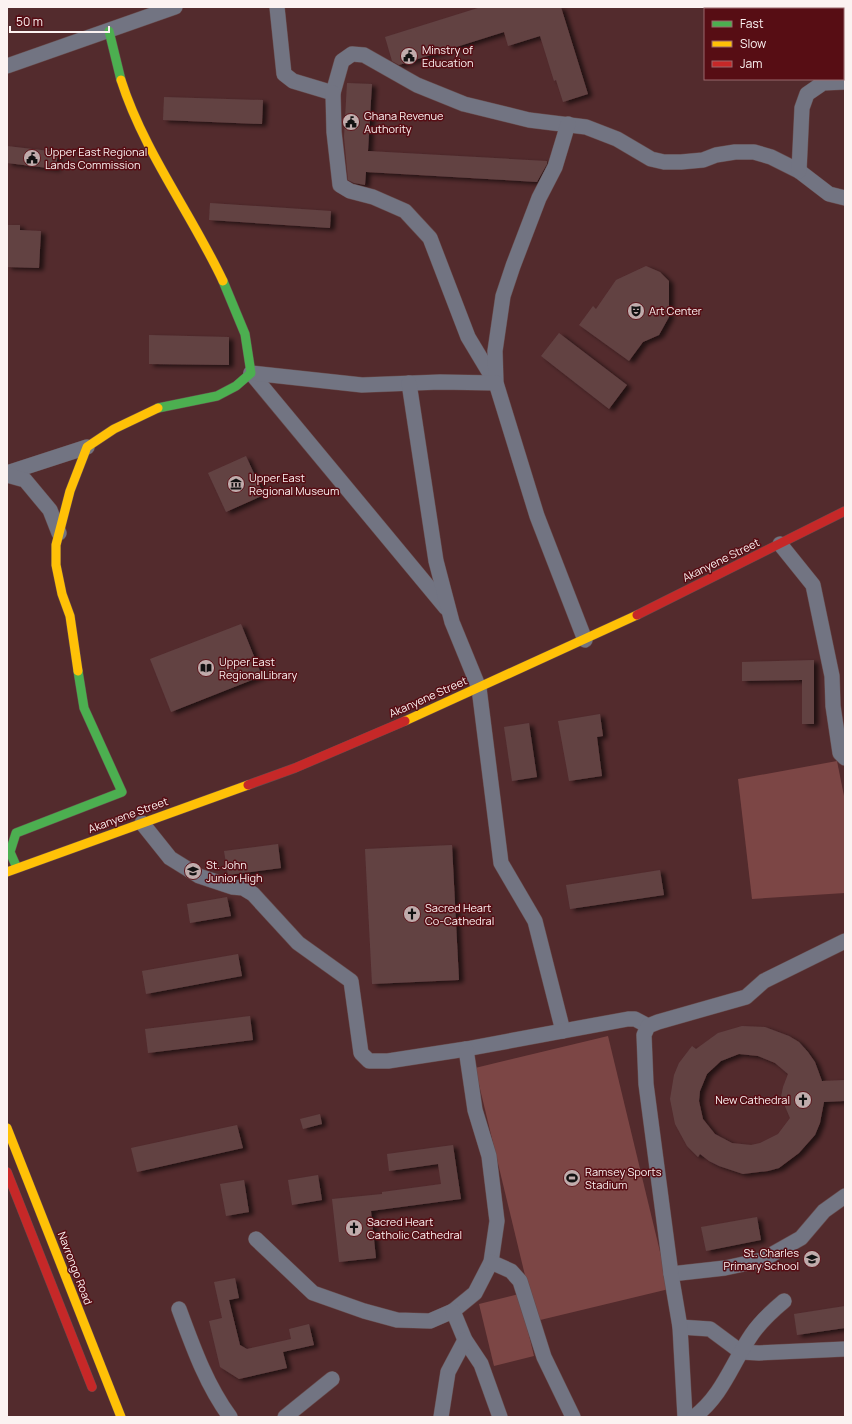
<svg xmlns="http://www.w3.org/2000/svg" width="852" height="1424" font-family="Manrope,sans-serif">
<defs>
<filter id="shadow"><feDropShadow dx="4.5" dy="2.5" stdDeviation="2" flood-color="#0009"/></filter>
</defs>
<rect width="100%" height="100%" fill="#532b2d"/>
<g fill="#7c4645">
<polygon points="837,761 845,801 845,893 752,899 738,779"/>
<polygon points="608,1036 669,1289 536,1321 475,1068"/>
<polygon points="519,1294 534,1356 494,1366 479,1304"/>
</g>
<g fill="#624243" fill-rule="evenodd" filter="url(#shadow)">
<polygon points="481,7 561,7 588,94 563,102 556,80 554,81 540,36 508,46 504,32 399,65 392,61 385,37"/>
<polygon points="347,83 372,84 368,151 547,161 547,164 537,182 366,172 365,185 354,183 348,180 344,137"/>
<polygon points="164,97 263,100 262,124 163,120"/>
<polygon points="7,146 58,152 56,169 7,163"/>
<polygon points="210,203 331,211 330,228 209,220"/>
<polygon points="7,225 20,225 20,230 41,231 39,268 7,267"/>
<polygon points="646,266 660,272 669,281 669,317 659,335 643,342 629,361 579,325 593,306 596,309 616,280"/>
<polygon points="559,333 627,385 609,409 541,356"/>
<polygon points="149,335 229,337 229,365 149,364"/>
<polygon points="246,456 264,495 226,512 208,473"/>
<polygon points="241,624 262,676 171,712 150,659"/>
<polygon points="814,660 814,724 802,724 802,680 742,681 742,662"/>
<polygon points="600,714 603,736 597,737 602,776 569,781 558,721"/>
<polygon points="529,723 537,777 512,781 504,727"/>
<polygon points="278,844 281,868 228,875 224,851"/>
<polygon points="452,845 459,980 372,984 365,849"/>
<polygon points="660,870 664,895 570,909 566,885"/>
<polygon points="227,897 231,916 190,923 187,904"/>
<polygon points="238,954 242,976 146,994 142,971"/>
<polygon points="250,1016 253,1040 148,1053 145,1029"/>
<path d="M742,1026L765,1027L789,1036L799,1042L808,1052L815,1062L822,1081L845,1080V1101L824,1102L820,1123L815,1135L799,1153L779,1168L768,1171L743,1174L719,1166L709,1161L700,1154L698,1157L687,1146L675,1124L670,1099L674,1075L679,1063L692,1046L696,1049L718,1033ZM739,1054L758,1056L775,1063L788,1074L783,1087L781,1097L790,1118L778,1134L760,1143L751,1145L732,1143L715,1134L703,1119L699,1101L700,1091L707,1074L721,1061Z"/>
<polygon points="320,1114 322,1124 303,1129 300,1119"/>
<polygon points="237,1125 243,1148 137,1172 131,1148"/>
<polygon points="453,1145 461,1199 371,1211 376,1258 339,1262 332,1199 382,1194 382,1192 441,1184 438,1164 389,1171 387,1154"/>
<polygon points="318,1175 322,1200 292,1205 288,1180"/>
<polygon points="244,1180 249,1212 226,1216 220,1184"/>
<polygon points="757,1217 761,1240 706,1251 701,1227"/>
<polygon points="235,1278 239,1298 229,1300 240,1345 247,1349 291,1339 289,1329 309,1324 314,1345 283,1352 287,1368 239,1379 220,1367 209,1321 222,1318 214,1282"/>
<polygon points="845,1306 845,1328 797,1335 794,1314"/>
</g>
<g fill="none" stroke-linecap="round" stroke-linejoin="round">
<g stroke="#674a4b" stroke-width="16">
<g id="street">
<polyline points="277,7 284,74 293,81 333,93 342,61 352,54 364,55 417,85 464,104 529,120 586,127 617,139 651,159 664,162 681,162 703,160 716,155 735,152 754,152 771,157 799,171 829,194 845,198"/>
<polyline points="7,66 175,7"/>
<polyline points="333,93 334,132 340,185 350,191 373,197 405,211 430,238 468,337 495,382"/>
<polyline points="568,124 555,167 539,198 513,266 503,296 495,351 496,383 537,516 585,640"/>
<polyline points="799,171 802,108 807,94 823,83 845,82"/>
<polyline points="251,373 446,608"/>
<polyline points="251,373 362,385 440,382 496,383"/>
<polyline points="409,383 436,561 452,622 479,688 501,863 535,921 563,1031"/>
<polyline points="7,473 87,447"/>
<polyline points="7,475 25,480 50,510 59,533"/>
<polyline points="780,544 813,585 832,676 833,706 840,753 845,758"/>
<polyline points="142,823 170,858 199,876 232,887 243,888 253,894 298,943 351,981 361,1053 369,1061 388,1061 466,1049 628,1019 635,1019 648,1026"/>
<polyline points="256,1239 313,1293 364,1311 397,1320 430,1321 453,1311 475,1293 491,1262 497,1221 489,1156 475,1110 466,1049"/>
<polyline points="491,1262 511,1271 520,1281 544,1357 573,1417"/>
<polyline points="671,1274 725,1268 762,1260 801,1238 824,1211 845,1196"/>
<path d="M179,1309C193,1347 206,1384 230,1417"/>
<polyline points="453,1311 465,1340 481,1364 500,1417"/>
<polyline points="680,1327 710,1329 741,1352 759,1353 845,1349"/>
<polyline points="285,1417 332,1379"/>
<polyline points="441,1417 448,1372 465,1340"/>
<polyline points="685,1417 680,1327 671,1274 646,1084 644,1035 648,1026 658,1022 746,997 764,981 845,941"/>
<path d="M694,1417C723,1395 732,1363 752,1334C761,1321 772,1311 784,1301"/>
</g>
</g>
<g stroke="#674a4b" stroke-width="10">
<g id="fast">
<polyline points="109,31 121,80"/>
<polyline points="158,408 217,396 236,386 251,373 245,334 223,281"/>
<polyline points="17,868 10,852 16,833 122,792 84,708 78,671"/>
</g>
</g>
<g stroke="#674a4b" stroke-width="10">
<g id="slow">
<path d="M121,80C144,152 191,213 223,281"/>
<polyline points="78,671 70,616 62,594 56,565 56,545 70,491 87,447 114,429 158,408"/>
<polyline points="405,721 637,615"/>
<polyline points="7,872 248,785"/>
<polyline points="7,1128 121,1417"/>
</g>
</g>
<g stroke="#674a4b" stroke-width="10">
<g id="jam">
<polyline points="637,615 845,511"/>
<polyline points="248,785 295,768 405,721"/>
<polyline points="7,1172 92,1387"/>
</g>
</g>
<use href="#street" stroke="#727482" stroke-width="15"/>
<use href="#fast" stroke="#4caf50" stroke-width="9"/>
<use href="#slow" stroke="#ffc107" stroke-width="9"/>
<use href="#jam" stroke="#c62828" stroke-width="9"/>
</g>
<defs>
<g id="civic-disc" transform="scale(0.9)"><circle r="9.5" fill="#c0acac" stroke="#570d14"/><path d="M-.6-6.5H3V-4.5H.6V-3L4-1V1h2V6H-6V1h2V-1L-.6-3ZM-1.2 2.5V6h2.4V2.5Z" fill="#111"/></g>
<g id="theatre-disc" transform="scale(0.9)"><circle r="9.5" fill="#c0acac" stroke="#570d14"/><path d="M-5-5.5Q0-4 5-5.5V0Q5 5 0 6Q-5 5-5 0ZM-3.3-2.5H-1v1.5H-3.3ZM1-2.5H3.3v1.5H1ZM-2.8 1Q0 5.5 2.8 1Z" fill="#111"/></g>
<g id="museum-disc" transform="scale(0.9)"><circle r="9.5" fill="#c0acac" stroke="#570d14"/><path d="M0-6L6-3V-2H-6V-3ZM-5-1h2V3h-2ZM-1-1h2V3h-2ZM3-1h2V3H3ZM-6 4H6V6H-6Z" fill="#111"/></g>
<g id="library-disc" transform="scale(0.9)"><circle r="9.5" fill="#c0acac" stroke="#570d14"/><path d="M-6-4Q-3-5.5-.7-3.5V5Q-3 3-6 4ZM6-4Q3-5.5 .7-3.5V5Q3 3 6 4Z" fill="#111"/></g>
<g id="school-disc" transform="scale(0.9)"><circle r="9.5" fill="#c0acac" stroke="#570d14"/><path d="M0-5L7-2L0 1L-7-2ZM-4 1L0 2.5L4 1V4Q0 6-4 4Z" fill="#111"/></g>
<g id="church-disc" transform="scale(0.9)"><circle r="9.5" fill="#c0acac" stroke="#570d14"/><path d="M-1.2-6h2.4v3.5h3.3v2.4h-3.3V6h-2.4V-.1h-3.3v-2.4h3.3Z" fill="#111"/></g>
<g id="stadium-disc" transform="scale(0.9)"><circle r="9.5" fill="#c0acac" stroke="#570d14"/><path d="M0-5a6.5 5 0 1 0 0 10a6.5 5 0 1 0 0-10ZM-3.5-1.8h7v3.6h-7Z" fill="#111"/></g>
</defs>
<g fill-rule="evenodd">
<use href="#civic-disc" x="409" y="56"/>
<use href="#civic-disc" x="351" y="122"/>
<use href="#civic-disc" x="32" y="158"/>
<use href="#theatre-disc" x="636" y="311"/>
<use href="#museum-disc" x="236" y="484"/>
<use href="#library-disc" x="206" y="668"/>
<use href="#school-disc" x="193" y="871"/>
<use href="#church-disc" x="412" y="914"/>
<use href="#church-disc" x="803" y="1100"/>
<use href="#stadium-disc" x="572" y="1178"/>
<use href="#church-disc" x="354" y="1228"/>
<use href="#school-disc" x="812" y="1259"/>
</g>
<g text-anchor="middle" stroke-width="3" stroke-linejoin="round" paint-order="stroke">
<g font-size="11" fill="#fbf2f1" stroke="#570d14" text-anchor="start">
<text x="422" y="54">Minstry of<tspan x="422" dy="13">Education</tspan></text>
<text x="364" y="120">Ghana Revenue<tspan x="364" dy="13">Authority</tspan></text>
<text x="45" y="156">Upper East Regional<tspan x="45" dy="13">Lands Commission</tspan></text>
<text x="649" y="315">Art Center</text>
<text x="249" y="482">Upper East<tspan x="249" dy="13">Regional Museum</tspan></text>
<text x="219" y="666">Upper East<tspan x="219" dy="13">RegionalLibrary</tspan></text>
<text x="206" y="869">St. John<tspan x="206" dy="13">Junior High</tspan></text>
<text x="425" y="912">Sacred Heart<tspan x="425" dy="13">Co-Cathedral</tspan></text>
<text x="790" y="1104" text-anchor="end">New Cathedral</text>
<text x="585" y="1176">Ramsey Sports<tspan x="585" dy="13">Stadium</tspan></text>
<text x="367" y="1226">Sacred Heart<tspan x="367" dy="13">Catholic Cathedral</tspan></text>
<text x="799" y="1257" text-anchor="end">St. Charles<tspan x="799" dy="13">Primary School</tspan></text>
</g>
<g font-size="11" fill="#fbf2f1" stroke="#570d14">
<text transform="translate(721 560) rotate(-26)" y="4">Akanyene Street</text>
<text transform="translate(428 697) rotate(-24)" y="4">Akanyene Street</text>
<text transform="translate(128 815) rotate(-20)" y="4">Akanyene Street</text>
<text transform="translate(75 1268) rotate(69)" y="4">Navrongo Road</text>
</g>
</g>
<rect width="852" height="1424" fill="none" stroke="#fbf2f1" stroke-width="16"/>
<rect x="704" y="8" width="140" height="72" fill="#570d14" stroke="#99696c"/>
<rect x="712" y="21" width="20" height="6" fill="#4caf50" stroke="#99696c"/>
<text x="740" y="28" font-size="12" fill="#fbf2f1">Fast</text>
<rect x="712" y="41" width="20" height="6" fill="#ffc107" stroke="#99696c"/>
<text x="740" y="48" font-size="12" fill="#fbf2f1">Slow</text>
<rect x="712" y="61" width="20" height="6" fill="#c62828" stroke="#99696c"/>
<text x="740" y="68" font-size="12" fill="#fbf2f1">Jam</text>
<path d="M10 26v6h99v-6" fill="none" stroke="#fbf2f1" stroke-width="2"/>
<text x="16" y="26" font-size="12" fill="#fbf2f1" stroke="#570d14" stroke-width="3" paint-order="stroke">50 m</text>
</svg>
